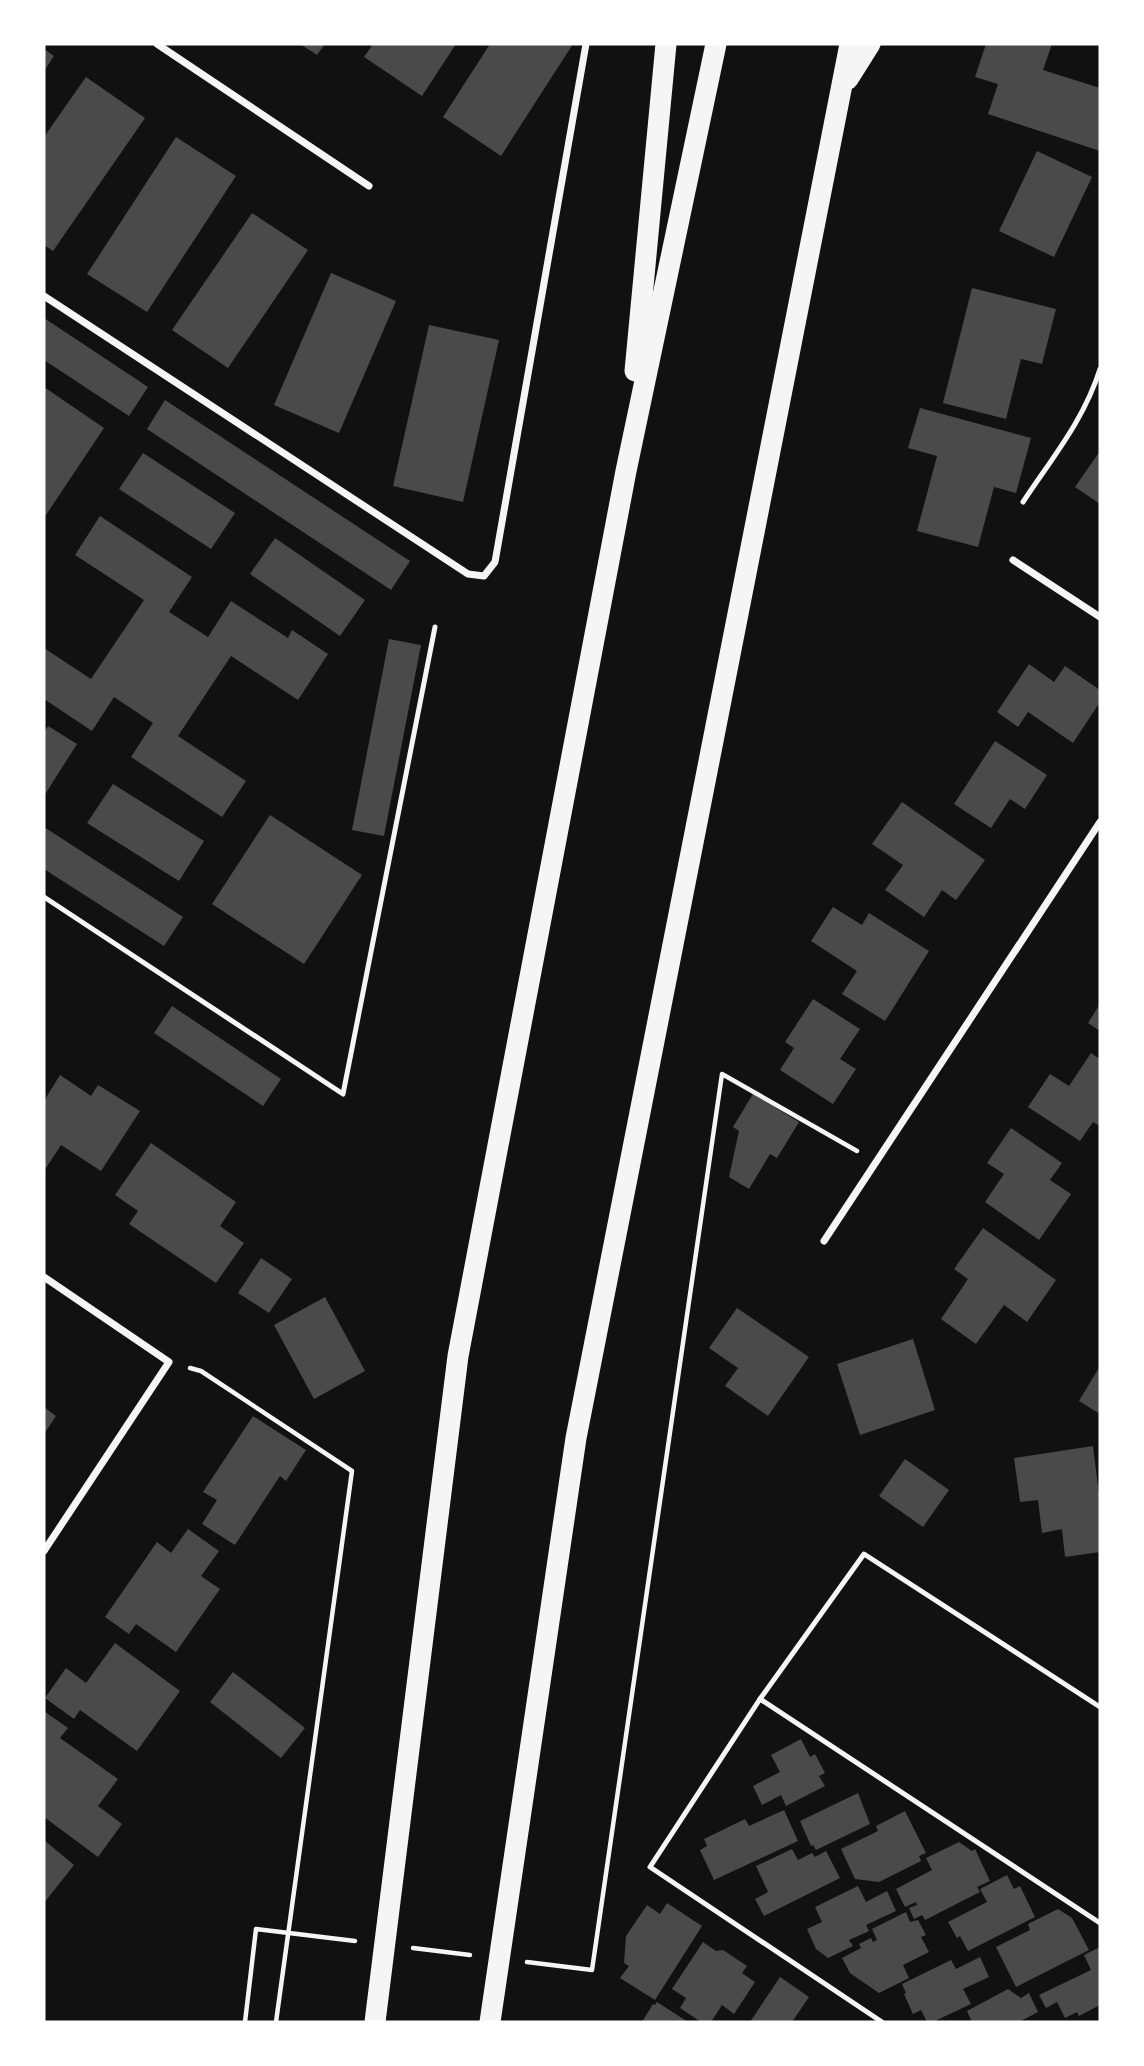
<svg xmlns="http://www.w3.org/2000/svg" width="1144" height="2066" font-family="'Roboto Condensed',sans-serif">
<rect width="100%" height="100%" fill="#111"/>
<g fill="#4a4a4a">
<polygon points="300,44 325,44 317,55"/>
<polygon points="373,44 456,44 422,96 364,57"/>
<polygon points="490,44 573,44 501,156 443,117"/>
<polygon points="986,44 1052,44 1043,70 1100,88 1100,151 988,114 998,84 975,77"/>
<polygon points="44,49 54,56 44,71"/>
<polygon points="86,77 145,118 53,251 44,245 44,137"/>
<polygon points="176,137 236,176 147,312 87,274"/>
<polygon points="1037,151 1092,177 1054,257 999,231"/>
<polygon points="252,213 308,250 228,368 172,330"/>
<polygon points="331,273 396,301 339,433 274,405"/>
<polygon points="972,288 1056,309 1042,364 1021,359 1006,419 943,403"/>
<polygon points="44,318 148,387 129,416 44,360"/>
<polygon points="429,325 499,340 463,502 393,486"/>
<polygon points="44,387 104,428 44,518"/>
<polygon points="165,400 410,561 391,590 147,429"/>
<polygon points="920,408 1031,438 1016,493 994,487 978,547 917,531 937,456 908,448"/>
<polygon points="1100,451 1100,504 1075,487"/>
<polygon points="143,453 235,513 211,549 119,489"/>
<polygon points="100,516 192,577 169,612 208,637 231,601 288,638 292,630 328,654 298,700 231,656 178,736 246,781 222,817 131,757 153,723 114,697 92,731 44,699 44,648 91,679 144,600 75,555"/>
<polygon points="275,538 365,600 340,636 250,574"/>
<polygon points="389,639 421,645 384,836 352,830"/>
<polygon points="1029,664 1054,682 1065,666 1100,690 1100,702 1073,743 1028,712 1018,727 997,712"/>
<polygon points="48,726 77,744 44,796 44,732"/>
<polygon points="995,741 1047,775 1025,809 1010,799 991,828 954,804"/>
<polygon points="113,784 204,841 179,881 87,823"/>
<polygon points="902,802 985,860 956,900 942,890 924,917 885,890 903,865 872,844"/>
<polygon points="270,815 362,875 304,964 212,904"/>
<polygon points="44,827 183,917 164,946 44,869"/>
<polygon points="833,907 862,925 869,913 929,951 885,1021 842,994 857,971 811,941"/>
<polygon points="813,999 860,1029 840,1059 856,1069 833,1104 780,1070 794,1048 785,1042"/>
<polygon points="1100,1004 1100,1031 1088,1023"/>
<polygon points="172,1006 281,1079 263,1106 154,1033"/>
<polygon points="1091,1053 1100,1059 1100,1126 1093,1122 1080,1141 1028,1107 1050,1074 1069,1086"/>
<polygon points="60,1075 91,1096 98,1085 140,1111 101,1171 61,1145 44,1171 44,1101"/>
<polygon points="753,1094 799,1122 777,1158 770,1154 749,1189 729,1177 739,1131 733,1127"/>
<polygon points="1011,1128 1062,1163 1050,1180 1071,1194 1039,1240 985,1202 1004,1174 987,1163"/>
<polygon points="151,1143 236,1202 220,1226 244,1243 216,1283 129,1224 138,1211 115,1195"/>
<polygon points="983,1228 1056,1280 1027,1322 1004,1305 976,1344 941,1319 968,1279 954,1269"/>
<polygon points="261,1258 292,1279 269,1313 238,1293"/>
<polygon points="325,1297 365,1371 314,1399 274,1325"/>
<polygon points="737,1308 809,1357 768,1416 725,1386 738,1368 709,1348"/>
<polygon points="913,1339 935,1410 860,1435 837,1364"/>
<polygon points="1100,1366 1100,1414 1079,1401"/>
<polygon points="44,1407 56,1416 44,1434"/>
<polygon points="253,1416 306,1450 286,1481 280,1476 235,1545 202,1524 217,1500 203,1492"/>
<polygon points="1093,1446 1100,1503 1100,1552 1065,1557 1062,1529 1042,1533 1038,1500 1020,1502 1014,1458"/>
<polygon points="905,1459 949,1490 923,1527 879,1496"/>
<polygon points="188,1529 219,1551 201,1576 220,1589 176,1652 136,1624 129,1634 105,1617 157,1542 171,1553"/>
<polygon points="115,1643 180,1691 137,1751 80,1710 74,1719 45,1698 66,1668 86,1683"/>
<polygon points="233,1672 305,1728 281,1758 210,1702"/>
<polygon points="44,1711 68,1728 60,1738 118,1779 98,1806 122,1824 98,1857 44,1817"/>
<polygon points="801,1739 810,1757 815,1754 825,1773 819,1776 825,1786 786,1806 781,1795 762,1805 753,1786 780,1772 771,1755"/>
<polygon points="858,1793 870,1824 816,1850 813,1845 811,1846 800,1821"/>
<polygon points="784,1810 798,1841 714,1880 700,1850 707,1846 704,1839 745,1819 749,1826"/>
<polygon points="905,1811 926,1853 919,1856 921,1861 879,1882 855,1879 841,1849 878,1831 876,1826"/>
<polygon points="44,1840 74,1865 44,1903"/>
<polygon points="959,1842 972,1851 975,1849 990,1881 977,1887 980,1892 925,1920 922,1915 914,1919 909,1908 917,1905 916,1902 905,1907 896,1889 932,1870 926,1858"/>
<polygon points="792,1849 798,1860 812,1853 815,1857 826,1851 840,1878 764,1916 755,1899 768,1892 756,1866"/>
<polygon points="1007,1875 1014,1889 1020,1886 1035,1917 968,1951 960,1936 957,1938 948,1922 987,1902 980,1889"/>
<polygon points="858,1886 866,1902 887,1891 896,1911 866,1925 869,1931 849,1940 853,1946 828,1958 816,1949 807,1929 822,1922 815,1907"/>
<polygon points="667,1903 702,1926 655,2000 620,1978 629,1966 624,1963 626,1936 647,1905 660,1914"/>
<polygon points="1058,1909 1072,1918 1089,1950 1016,1987 996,1947 1030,1930 1028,1924"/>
<polygon points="906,1912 910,1922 918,1920 926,1935 921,1937 929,1952 903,1965 909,1978 879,1993 850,1973 842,1958 861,1948 859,1944 871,1938 873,1942 877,1940 872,1929"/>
<polygon points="703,1942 716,1951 723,1950 747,1966 742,1973 755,1982 734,2014 722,2005 711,2022 701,2022 680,2008 686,1998 672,1989"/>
<polygon points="1100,1947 1100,2005 1079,2016 1077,2012 1065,2018 1057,2002 1046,2008 1039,1995 1091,1970 1084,1955"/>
<polygon points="980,1957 989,1977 963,1989 971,2004 933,2022 927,2022 921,2010 913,2014 904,1994 906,1993 902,1984 951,1960 956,1969"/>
<polygon points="780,1977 809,1997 792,2022 750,2022"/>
<polygon points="1008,1989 1021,1998 1029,1993 1038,2012 1019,2022 972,2022 967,2011"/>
<polygon points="657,2002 688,2022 642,2022 653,2004 655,2005"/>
</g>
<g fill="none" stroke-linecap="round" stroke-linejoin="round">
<g stroke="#f5f5f5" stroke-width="4.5">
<polyline points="190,1368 201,1371 352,1471 276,2022"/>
<polyline points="413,1948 470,1955"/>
<polyline points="527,1962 592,1970 722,1074 857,1151"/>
<polyline points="245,2022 256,1929 355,1941"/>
</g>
<g stroke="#f5f5f5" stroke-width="5">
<path d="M1023,502C1052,458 1084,420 1100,369"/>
<polyline points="44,897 343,1094 435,627"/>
<polyline points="760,1699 1100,1923"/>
<polyline points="882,2022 650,1867 760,1699 864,1554 1100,1707"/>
</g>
<g stroke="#f5f5f5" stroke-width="7">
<polyline points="157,44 369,186"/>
<polyline points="44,296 468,574 484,576 495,562 586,44"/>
<polyline points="1013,560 1100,617"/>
<polyline points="824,1241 1100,822"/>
<polyline points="44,1277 169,1362 44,1551"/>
</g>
<g stroke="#f5f5f5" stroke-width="21">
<polyline points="848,79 870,44"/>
<polyline points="635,371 666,44"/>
<polyline points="375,2022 458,1356 626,471 716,44"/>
<polyline points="490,2022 576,1438 850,44"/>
</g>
</g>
<rect width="1144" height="2066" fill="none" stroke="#ffffff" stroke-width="91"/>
</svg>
